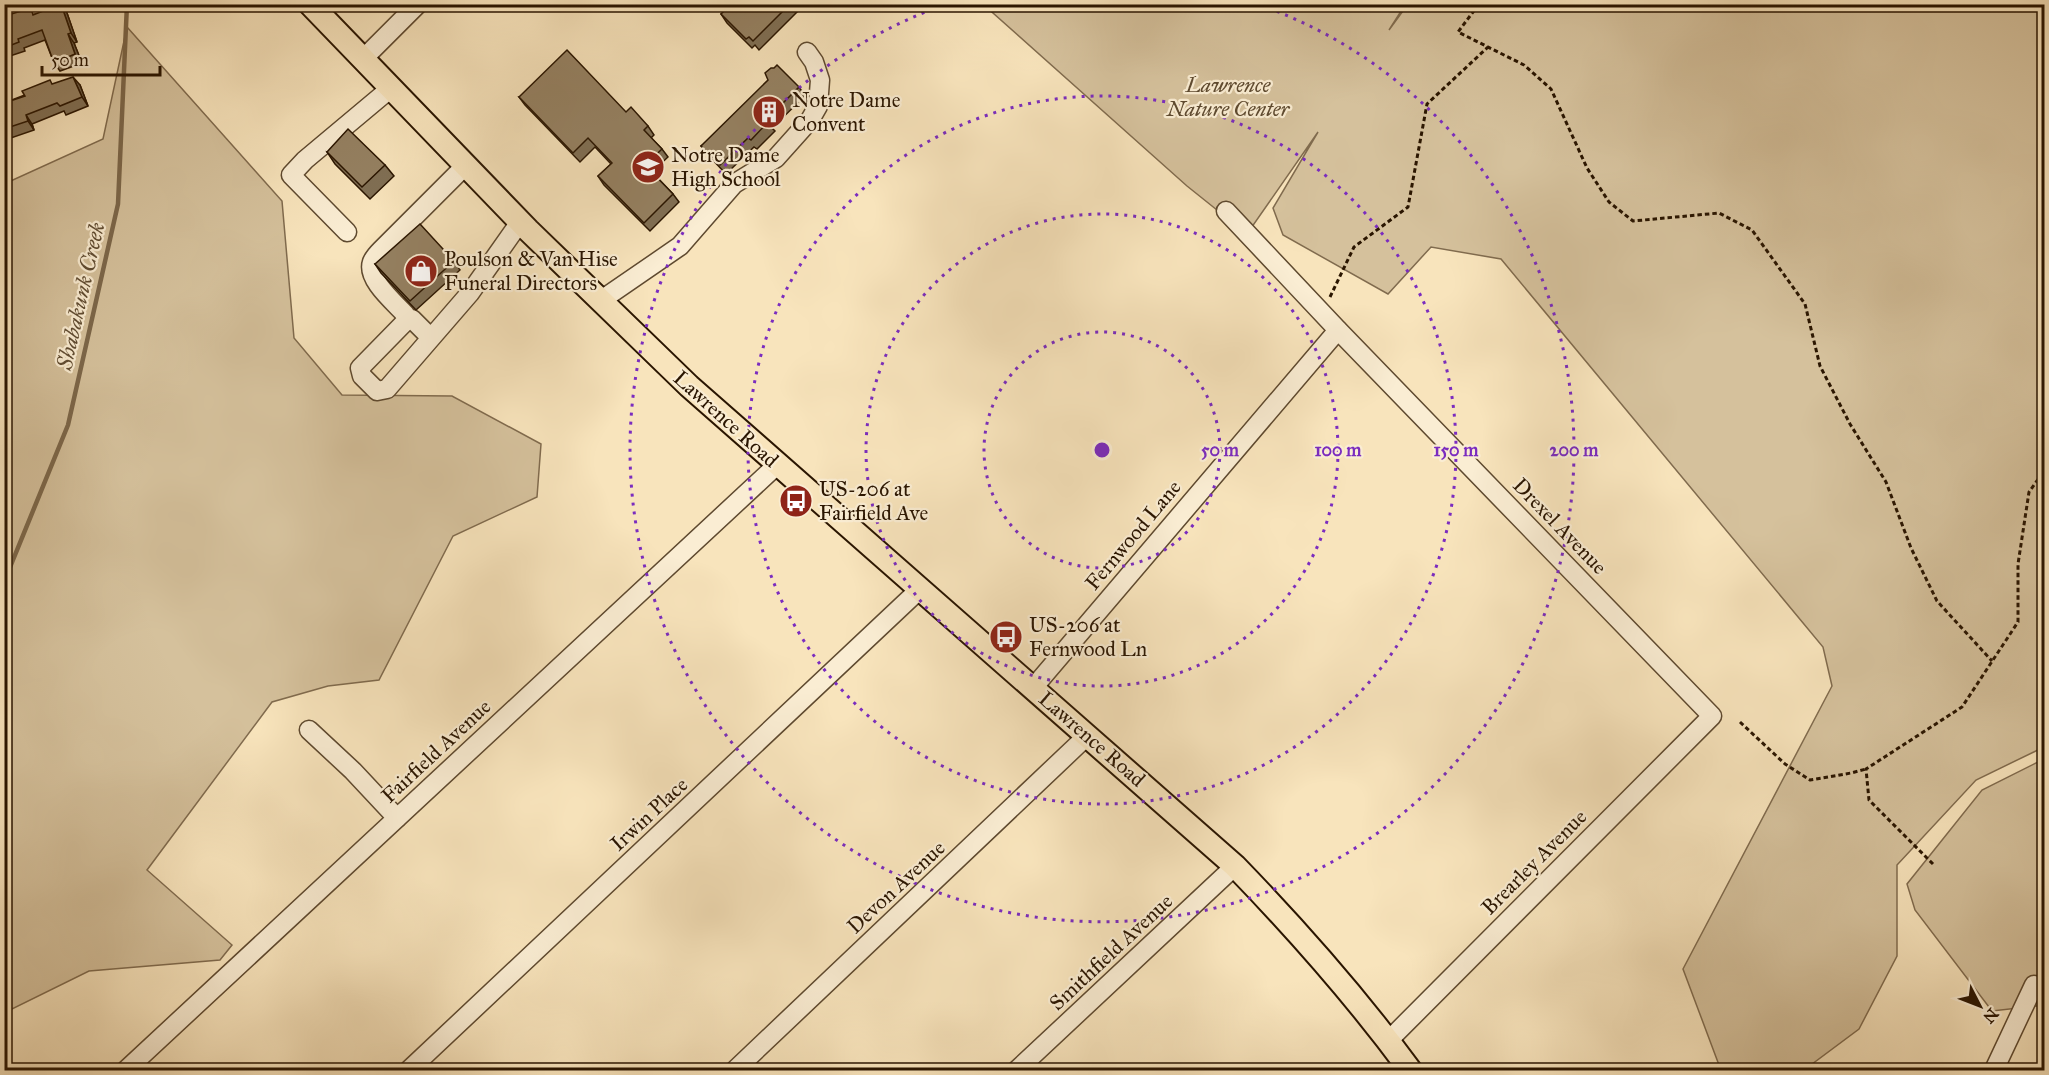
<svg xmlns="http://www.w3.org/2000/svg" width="2049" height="1075" font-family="'IM FELL Great Primer',serif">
<rect width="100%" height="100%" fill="#f8e4bc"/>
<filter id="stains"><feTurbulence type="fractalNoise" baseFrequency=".00333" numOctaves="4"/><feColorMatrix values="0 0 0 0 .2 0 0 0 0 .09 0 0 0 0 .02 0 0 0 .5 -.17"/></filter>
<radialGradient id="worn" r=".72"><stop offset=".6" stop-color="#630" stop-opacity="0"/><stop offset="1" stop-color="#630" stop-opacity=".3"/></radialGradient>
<g fill="#d5c19c" stroke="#806b4e" stroke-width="1.5">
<polygon points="1408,4 2044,5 2044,747 1976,780 1897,865 1897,956 1859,1029 1804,1070 1725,1070 1719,1065 1683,969 1832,686 1823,647 1501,259 1431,247 1388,294 1283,235 1273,208 1318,132 1247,234 1187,186 984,5 1405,5 1389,30"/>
<polygon points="127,27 282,201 294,338 342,395 452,396 541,444 537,497 453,536 379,680 328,686 272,702 147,870 232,945 220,960 89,971 8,1011 4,998 4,184 103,139"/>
<polygon points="2044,759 2044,1005 1992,1011 1915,910 1907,884 1982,790"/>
</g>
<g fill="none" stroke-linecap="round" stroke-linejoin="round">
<polyline stroke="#7c674a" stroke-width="4.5" points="4,582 68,425 118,204 127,4"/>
<g stroke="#5e492f" stroke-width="21">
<g id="minor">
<polyline points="363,59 418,4"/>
<polyline points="1226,211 1338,330 1712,716 1388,1041"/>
<polyline points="347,232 291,175 305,160 391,88"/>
<polyline points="600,301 680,246 734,184 776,158 810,120 818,106 820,80 814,62 807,52"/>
<path d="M407,320L405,314C394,302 366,279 372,262C374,257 378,253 381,250L466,165"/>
<polyline points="431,338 412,319 407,320 360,368 362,376 377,391 387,389 470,293 520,222"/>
<polyline points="1033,688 1338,330"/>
<polyline points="309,730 353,771 397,818"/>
<polyline points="126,1070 777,465"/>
<polyline points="409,1070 920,589"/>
<polyline points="735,1070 1088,735"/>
<polyline points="1017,1070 1235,866"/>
<polyline points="1994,1070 2034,985"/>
</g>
</g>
<g stroke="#2a1500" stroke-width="26">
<path id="major" d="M310,4L528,230L689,386L1235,866C1298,931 1357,998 1410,1070"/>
</g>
<g stroke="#2a1500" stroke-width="3" stroke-dasharray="4.5 3" stroke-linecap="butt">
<polyline points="1479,4 1458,32 1524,65 1551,89 1587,168 1609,202 1633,221 1719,213 1752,230 1805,304 1820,366 1850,424 1886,482 1911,548 1937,601 1992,661"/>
<polyline points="1330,297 1354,247 1408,207 1427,104 1488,47"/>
<polyline points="1740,722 1785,764 1810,780 1851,773 1866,769"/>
<polyline points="1933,864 1869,800 1866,769 1962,707 2018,622 2018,564 2029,492 2044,471"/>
</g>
<use href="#minor" stroke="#faedd3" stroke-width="18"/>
<use href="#major" stroke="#f8e4bc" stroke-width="22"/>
</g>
<g fill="#806f54" stroke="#2a1500" stroke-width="1.5">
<polygon points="725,4 805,4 759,50 755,45 752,48 727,23 721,14 724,12 721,8"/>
<polygon points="67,13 77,42 74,43 82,63 60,71 54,63 45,40 24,48 25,51 4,58 4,20 35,14"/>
<polygon points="53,84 80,85 88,106 66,115 64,111 32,124 34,130 11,138 9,136 4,137 4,103"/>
<polygon points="799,87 805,96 772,128 775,131 757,149 754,147 726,174 708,155 701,146"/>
<polygon points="519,97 626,112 648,126 654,135 651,138 662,149 668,157 652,172 673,194 679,202 650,231 604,185 598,176 611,164 595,147 580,162 525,105"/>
<polygon points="327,152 385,165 394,176 370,199 335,164"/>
<polygon points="454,261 460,270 416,310 381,273 375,264"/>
</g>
<g fill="#685a45" stroke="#2a1500" stroke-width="1.5">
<polygon points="61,4 67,13 77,42 71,33"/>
<polygon points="68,34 74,43 82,63 75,54"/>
<polygon points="73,77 80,85 88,106 82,97"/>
<polygon points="26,115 32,124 34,130 28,121"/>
</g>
<g fill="#958162" stroke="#2a1500" stroke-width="1.5">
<polygon points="61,4 71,33 68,34 75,54 54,63 42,30 18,39 19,42 4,48 4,20 9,18 8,15 31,8 33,15"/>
<polygon points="725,4 790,4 753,41 749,37 746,39 721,14 724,11 721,8"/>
<polygon points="567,50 626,112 631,107 648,126 644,130 662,149 645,165 673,194 644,223 598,176 612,163 588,138 573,153 519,97"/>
<polygon points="777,65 799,87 766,120 768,122 751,140 748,138 720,165 701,146 768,80 765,73 771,68 774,68"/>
<polygon points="73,77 82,97 60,106 57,103 26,115 28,121 4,129 4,103 25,96 22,91 50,80 52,84"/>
<polygon points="348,129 385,165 362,187 327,152"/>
<polygon points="420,224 454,261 410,301 375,264"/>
</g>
<g fill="none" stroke="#7b2cbf" stroke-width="3" stroke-dasharray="3 6">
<circle cx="1102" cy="450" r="118"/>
<circle cx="1102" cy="450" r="236"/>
<circle cx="1102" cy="450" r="354"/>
<path d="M1260 5A472 472 0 1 1 944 5"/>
</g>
<defs>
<g id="building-disc" transform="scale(1.725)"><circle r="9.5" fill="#8f2418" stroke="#faedd3"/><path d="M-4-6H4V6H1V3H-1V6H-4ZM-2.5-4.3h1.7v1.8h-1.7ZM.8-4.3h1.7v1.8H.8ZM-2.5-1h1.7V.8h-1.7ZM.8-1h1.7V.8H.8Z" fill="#fff"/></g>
<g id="school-disc" transform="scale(1.725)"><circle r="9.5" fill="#8f2418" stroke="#faedd3"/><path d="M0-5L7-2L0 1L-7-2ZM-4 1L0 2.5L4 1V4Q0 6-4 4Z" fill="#fff"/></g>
<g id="shop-disc" transform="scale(1.725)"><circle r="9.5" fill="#8f2418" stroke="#faedd3"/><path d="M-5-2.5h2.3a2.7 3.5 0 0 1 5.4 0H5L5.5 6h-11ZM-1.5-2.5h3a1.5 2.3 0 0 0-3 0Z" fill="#fff"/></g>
<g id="bus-disc" transform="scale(1.725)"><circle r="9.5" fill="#8f2418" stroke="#faedd3"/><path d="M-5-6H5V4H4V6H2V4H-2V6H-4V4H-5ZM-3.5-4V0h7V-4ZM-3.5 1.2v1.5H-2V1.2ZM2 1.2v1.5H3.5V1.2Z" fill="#fff"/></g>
</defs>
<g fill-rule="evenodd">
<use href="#building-disc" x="769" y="112"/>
<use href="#school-disc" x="648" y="167"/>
<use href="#shop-disc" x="421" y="271"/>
<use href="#bus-disc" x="796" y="501"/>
<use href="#bus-disc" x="1006" y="637"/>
</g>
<g text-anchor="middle" stroke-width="4.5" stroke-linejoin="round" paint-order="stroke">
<g font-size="21" font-style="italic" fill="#5d492f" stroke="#faedd3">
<text x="1228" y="92">Lawrence<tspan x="1228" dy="24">Nature Center</tspan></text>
</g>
<g font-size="21" fill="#2a1500" stroke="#faedd3" text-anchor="start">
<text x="792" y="107">Notre Dame<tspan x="792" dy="24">Convent</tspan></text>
<text x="671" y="162">Notre Dame<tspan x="671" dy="24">High School</tspan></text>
<text x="444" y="266">Poulson &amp; Van Hise<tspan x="444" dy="24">Funeral Directors</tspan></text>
<text x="819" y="496">US-206 at<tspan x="819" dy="24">Fairfield Ave</tspan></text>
<text x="1029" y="632">US-206 at<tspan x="1029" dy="24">Fernwood Ln</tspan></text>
</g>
<g font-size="21" fill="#2a1500" stroke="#faedd3">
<text transform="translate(726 419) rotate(42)" y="7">Lawrence Road</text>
<text transform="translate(1560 526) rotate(46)" y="7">Drexel Avenue</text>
<text transform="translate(1133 535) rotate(-50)" y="7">Fernwood Lane</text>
<text transform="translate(1092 739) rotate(41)" y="7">Lawrence Road</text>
<text transform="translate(436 751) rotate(-43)" y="7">Fairfield Avenue</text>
<text transform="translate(649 814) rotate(-43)" y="7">Irwin Place</text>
<text transform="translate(1534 862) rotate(-45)" y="7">Brearley Avenue</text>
<text transform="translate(896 887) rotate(-43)" y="7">Devon Avenue</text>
<text transform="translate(1111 952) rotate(-43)" y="7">Smithfield Avenue</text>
</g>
<g font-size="22" font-style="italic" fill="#604c32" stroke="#faedd3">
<text transform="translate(80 296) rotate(-77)" y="8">Shabakunk Creek</text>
</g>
</g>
<circle cx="1102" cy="450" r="9" fill="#7b2cbf" stroke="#faedd3" stroke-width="3"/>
<g font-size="18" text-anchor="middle" font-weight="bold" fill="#7b2cbf" stroke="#faedd3" stroke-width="4.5" stroke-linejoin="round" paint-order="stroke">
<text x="1220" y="456">50 m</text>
<text x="1338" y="456">100 m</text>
<text x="1456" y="456">150 m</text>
<text x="1574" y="456">200 m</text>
</g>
<rect width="2049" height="1075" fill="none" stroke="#f8e4bc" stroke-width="24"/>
<rect x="6" y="6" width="2037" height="1063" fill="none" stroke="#2a1500" stroke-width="3"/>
<rect x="12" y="12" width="2025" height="1051" fill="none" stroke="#2a1500" stroke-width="1.5"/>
<g transform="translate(1980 1006) rotate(132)" stroke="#faedd3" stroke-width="4.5" paint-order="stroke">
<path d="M0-4.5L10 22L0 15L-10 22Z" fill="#2a1500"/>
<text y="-9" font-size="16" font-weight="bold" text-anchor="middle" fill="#2a1500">N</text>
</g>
<path d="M42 66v9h118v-9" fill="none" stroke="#2a1500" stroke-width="3"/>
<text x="51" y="66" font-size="18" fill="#2a1500" stroke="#faedd3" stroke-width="4.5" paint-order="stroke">50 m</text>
<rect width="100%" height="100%" filter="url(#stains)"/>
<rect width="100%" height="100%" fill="url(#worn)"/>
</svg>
